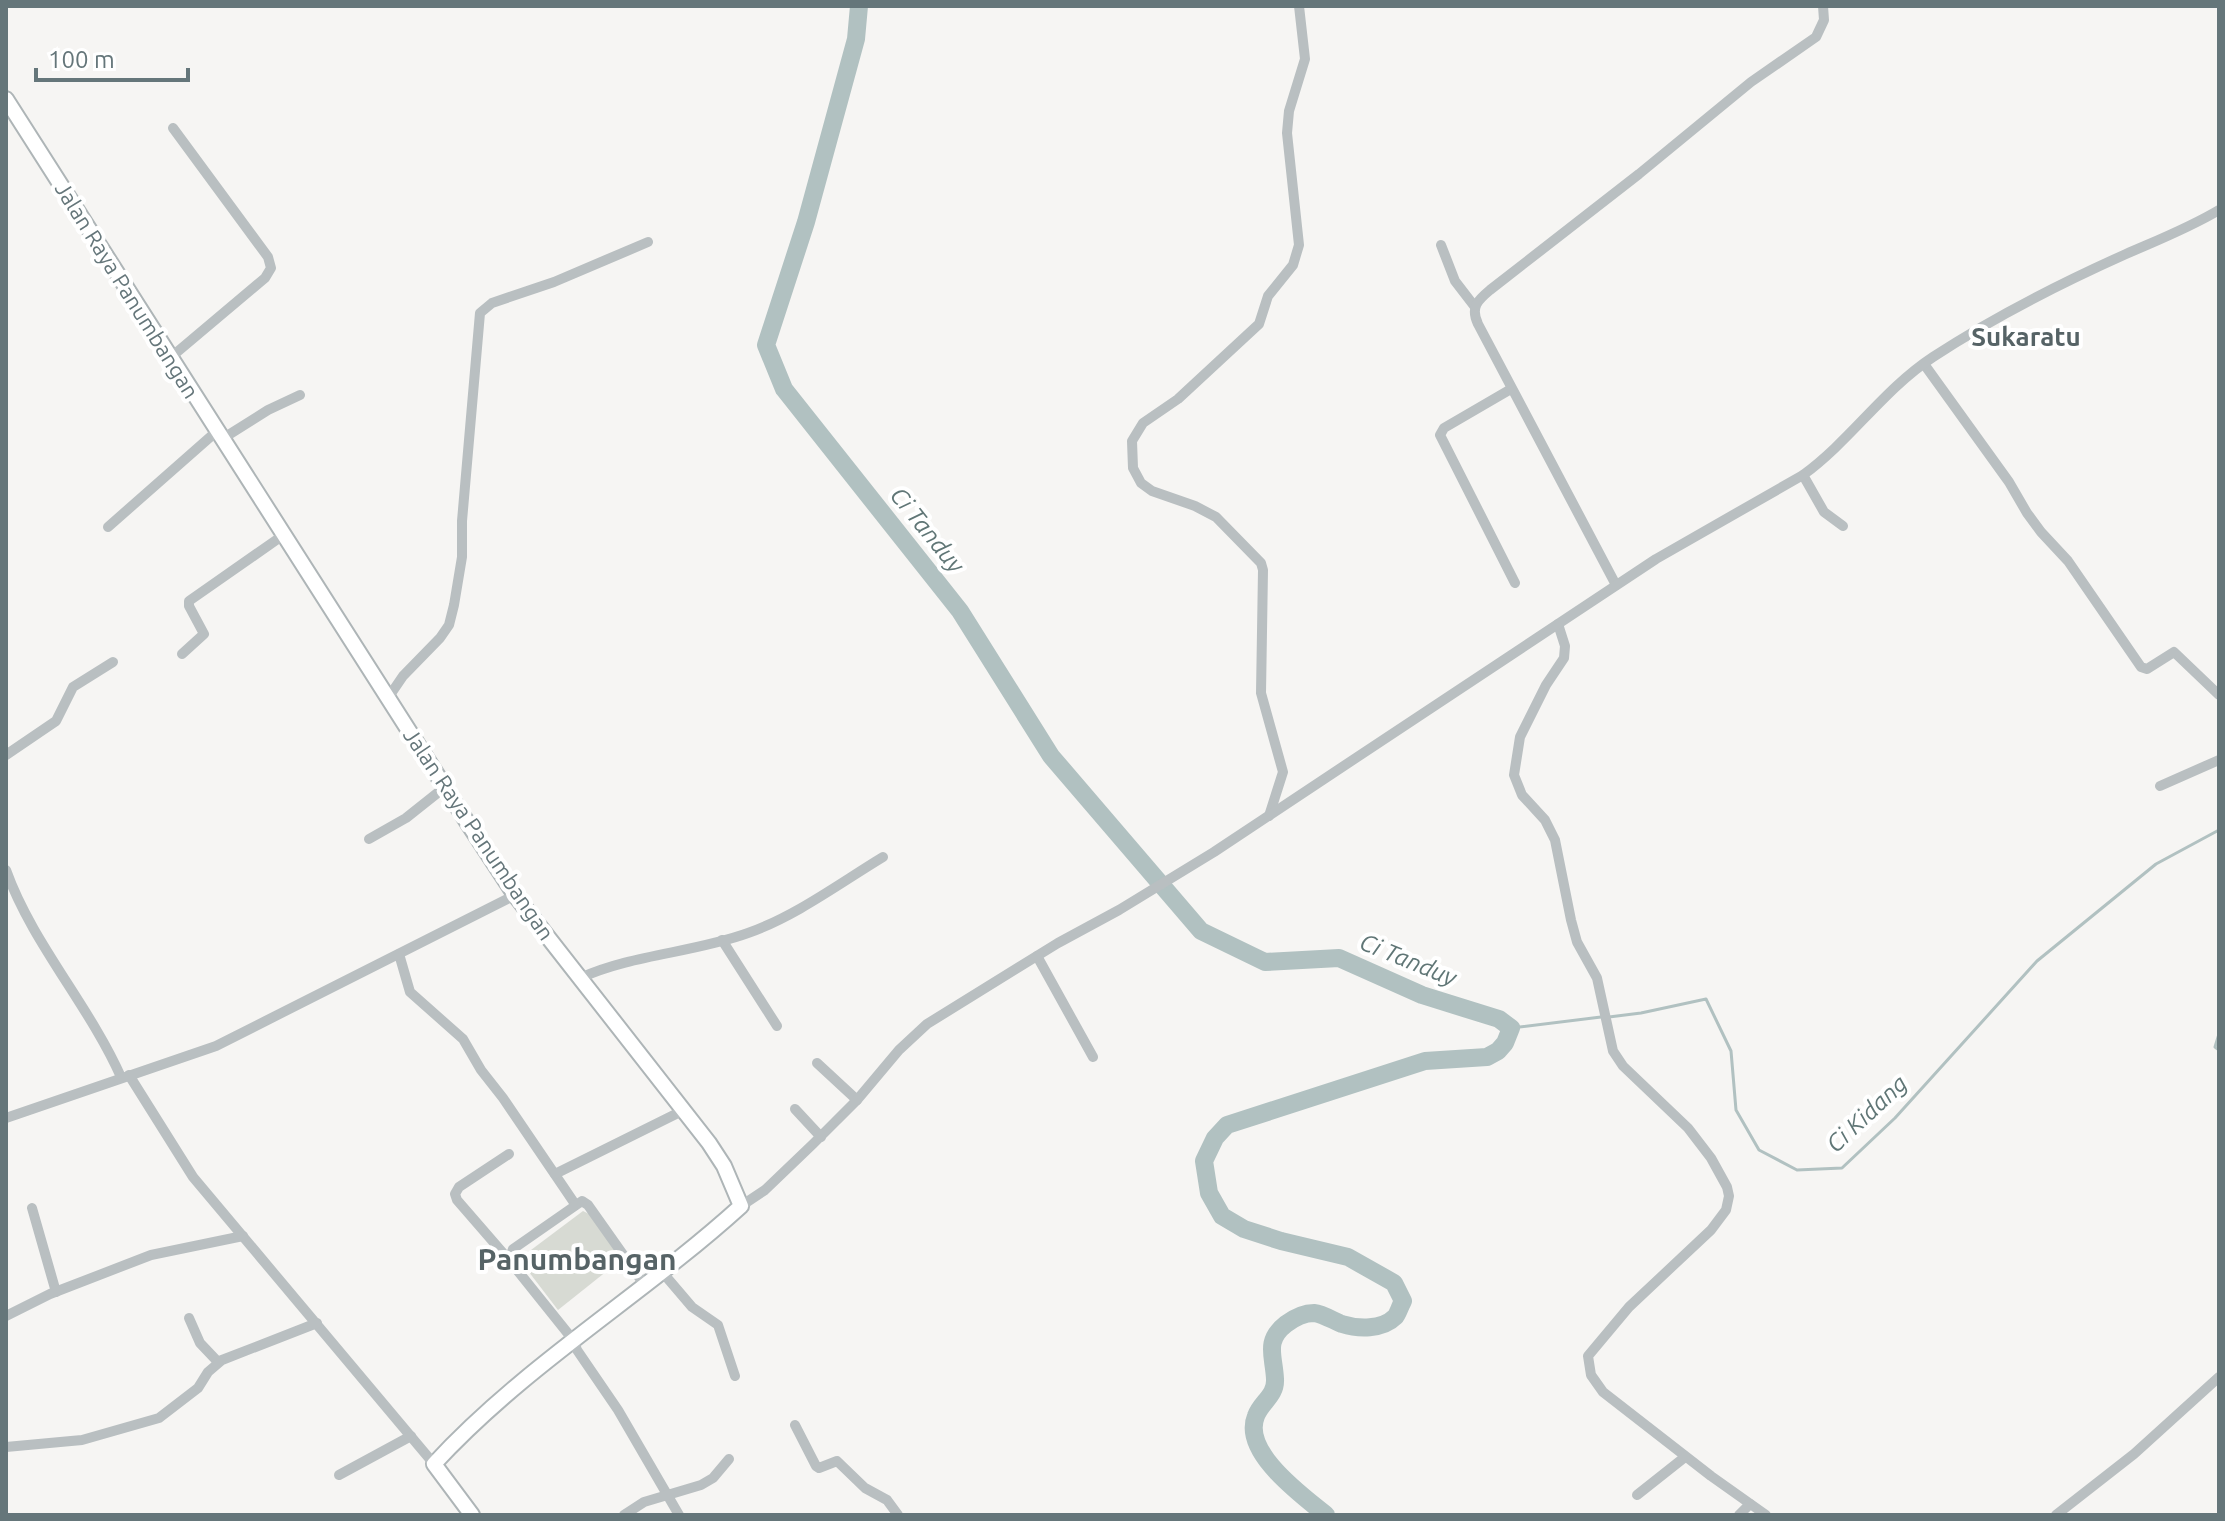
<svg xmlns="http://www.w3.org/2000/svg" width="2225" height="1521" font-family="Ubuntu,sans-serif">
<rect width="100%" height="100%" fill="#f6f5f3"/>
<polygon fill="#d7dad3" points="583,1211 589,1214 622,1259 558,1310 519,1259"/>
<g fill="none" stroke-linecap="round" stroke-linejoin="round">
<g stroke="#b1c1c1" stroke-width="3">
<polyline points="1609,1017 1641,1013 1706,999 1731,1051 1736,1110 1759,1150 1797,1170 1842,1168 1895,1118 2037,961 2156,864 2219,830"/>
<polyline points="1511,1028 1601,1017"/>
<polyline points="2219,1034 2215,1047 2219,1050"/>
</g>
<path stroke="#b1c1c1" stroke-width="18" d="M859,6L856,39L806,222L766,345L784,389L960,611L1051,756L1201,931L1265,962L1339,958L1422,995L1499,1019L1511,1028L1505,1043L1498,1051L1487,1057L1425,1061L1227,1125L1215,1138L1204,1161L1209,1193L1222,1216L1244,1229L1281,1241L1348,1257L1394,1283L1403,1301C1400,1306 1398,1314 1395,1317C1382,1330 1358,1329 1342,1324C1334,1321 1323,1314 1314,1313C1304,1313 1294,1318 1286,1324C1264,1341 1274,1356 1275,1379C1276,1396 1261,1402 1256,1416C1241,1452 1303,1496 1326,1515"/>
<g stroke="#aeb5b7" stroke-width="18">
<path id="secondary" d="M6,99L469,825L515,895L709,1143L724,1166L741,1206C643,1295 525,1365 434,1464L472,1515"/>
</g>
<g stroke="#b9bfc1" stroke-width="10">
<polyline points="1441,245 1455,281 1475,307"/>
<polyline points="170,358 265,278 271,268 268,257 173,128"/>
<polyline points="1924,364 2009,482 2027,513 2041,532 2068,561 2141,667 2147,669 2174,652 2219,695"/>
<polyline points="1511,389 1444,428 1440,435 1515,583"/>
<polyline points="222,439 268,410 300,395"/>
<polyline points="1803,475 1824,512 1843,526"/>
<polyline points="108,527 217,431"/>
<path d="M1616,585L1478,324C1470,307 1478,300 1490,290L1639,174L1751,82L1816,37L1824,20L1823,6"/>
<polyline points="1558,624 1565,646 1564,658 1546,685 1520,737 1514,775 1522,795 1545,820 1555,840 1571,920 1577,942 1597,978 1613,1051 1623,1066 1688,1128 1711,1158 1727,1187 1729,1196 1726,1210 1711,1230 1629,1307 1588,1356 1591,1375 1603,1392 1711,1476 1766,1515"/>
<polyline points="182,654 204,634 189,606 189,601 282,536"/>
<polyline points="388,698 403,676 440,638 449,625 454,605 462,557 462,521 480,313 492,303 554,282 648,242"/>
<polyline points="6,755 56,721 73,687 113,662"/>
<polyline points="2160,786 2219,760"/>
<polyline points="1269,816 1283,772 1261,693 1263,570 1261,563 1216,517 1195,506 1152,491 1141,483 1133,468 1132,441 1143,423 1178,399 1259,324 1268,296 1293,265 1299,245 1287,133 1289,111 1305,59 1299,6"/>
<polyline points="369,839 406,818 445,787"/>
<path d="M6,870C32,943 89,1005 121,1077"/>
<polyline points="722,940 777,1026"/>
<polyline points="399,954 410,992 463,1039 481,1070 503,1098 575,1204"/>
<polyline points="1037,956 1093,1057"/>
<path d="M580,978C633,954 693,953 748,933C796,916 840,883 883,857"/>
<polyline points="817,1063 857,1100"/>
<polyline points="129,1075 193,1177 434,1464"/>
<polyline points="795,1109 821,1137"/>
<polyline points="6,1118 216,1046 515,895"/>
<polyline points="509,1154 459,1187 455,1194 457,1200 509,1260"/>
<polyline points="555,1174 684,1110"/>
<path d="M741,1206L765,1190L813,1144L857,1100L899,1050L927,1024L1058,943L1119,910L1214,852L1656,559L1803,475C1851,440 1883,390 1933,357C1994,317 2059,284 2126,254C2158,240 2189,228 2219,210"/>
<polyline points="32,1208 56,1292"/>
<polyline points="663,1273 692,1307 718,1325 735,1376"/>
<polyline points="646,1287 588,1205 582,1201 513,1249 509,1260 574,1341 577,1350 618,1410 679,1515"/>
<polyline points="6,1316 50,1294 151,1255 243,1236"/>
<polyline points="189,1318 200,1343 218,1362"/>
<polyline points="795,1425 816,1466 819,1468 837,1461 865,1488 887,1500 898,1515"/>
<polyline points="6,1447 82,1440 159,1418 198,1388 208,1372 222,1360 317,1323"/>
<polyline points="339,1475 411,1436"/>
<polyline points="1637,1495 1685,1457"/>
<polyline points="624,1515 644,1502 701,1485 713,1478 729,1459"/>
<polyline points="1739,1515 1750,1504"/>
<polyline points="2056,1515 2134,1454 2219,1377"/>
</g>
<use href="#secondary" stroke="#fff" stroke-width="14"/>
</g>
<g text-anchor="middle" stroke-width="8" stroke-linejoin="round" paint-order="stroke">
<g font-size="22" fill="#65767a" stroke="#fff">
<text transform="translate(127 290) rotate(58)" y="8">Jalan Raya Panumbangan</text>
<text transform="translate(479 834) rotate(56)" y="8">Jalan Raya Panumbangan</text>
</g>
<g font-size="24" font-style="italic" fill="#607676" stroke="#fff">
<text transform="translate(927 530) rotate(51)" y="8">Ci Tanduy</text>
<text transform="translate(1408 960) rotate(22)" y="8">Ci Tanduy</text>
<text transform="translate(1867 1114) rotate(-43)" y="8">Ci Kidang</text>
</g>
<g font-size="26" font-weight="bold" fill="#566366" stroke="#fff">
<text x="2026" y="346">Sukaratu</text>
</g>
<g font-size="30" font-weight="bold" fill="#566366" stroke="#fff">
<text x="577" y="1270">Panumbangan</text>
</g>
</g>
<rect width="2225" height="1521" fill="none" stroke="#65767a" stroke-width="16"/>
<path d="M36 68v12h152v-12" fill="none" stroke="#65767a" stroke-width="4"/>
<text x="48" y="68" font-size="24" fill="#65767a" stroke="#ffffff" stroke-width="6" paint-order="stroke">100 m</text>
</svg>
